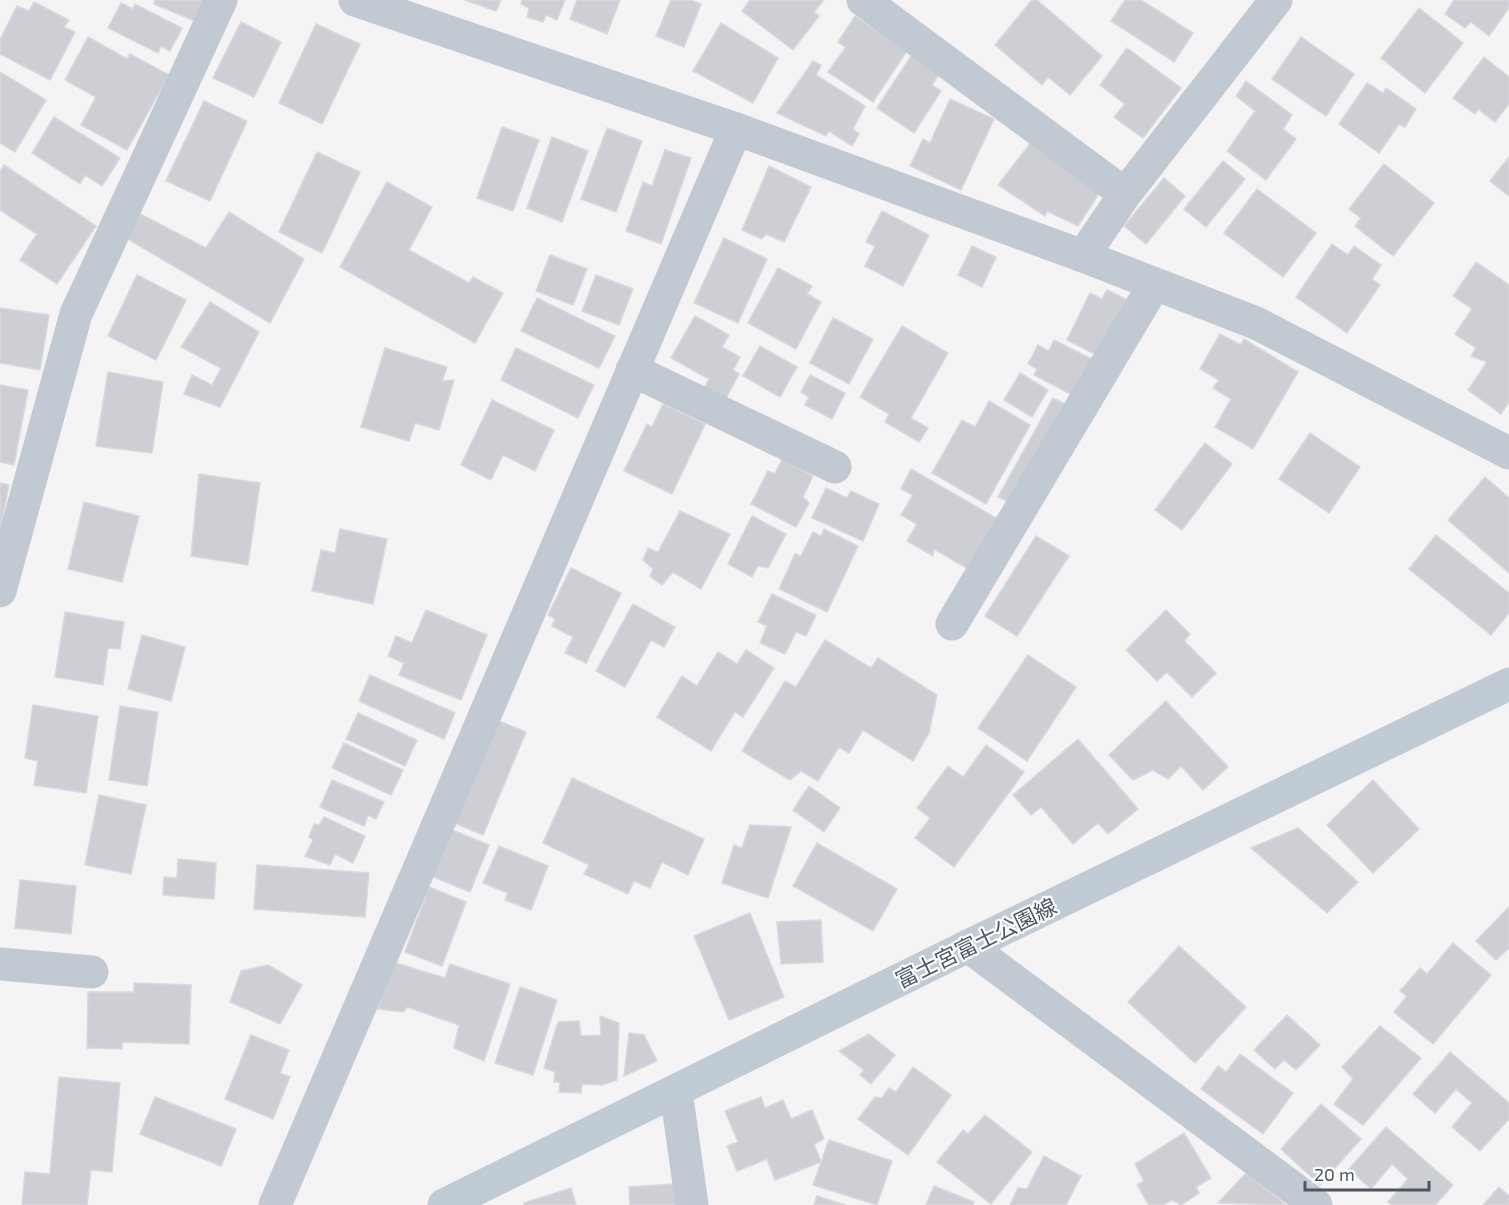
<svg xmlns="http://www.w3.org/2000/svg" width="1509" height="1205" font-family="'Exo 2','Noto Sans JP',sans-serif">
<rect width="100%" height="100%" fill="#f5f3f3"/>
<g fill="#cdcfd5" stroke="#d7d9de" stroke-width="1.5">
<polygon points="155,0 204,0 195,21 154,4"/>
<polygon points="465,0 501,0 496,11"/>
<polygon points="522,0 565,0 557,20 546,15 543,22 527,17 529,8 521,4"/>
<polygon points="577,0 620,0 607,34 570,19"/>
<polygon points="671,0 690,0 701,4 684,47 656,36"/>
<polygon points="750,0 824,0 814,12 819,16 793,50 742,11"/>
<polygon points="1032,0 1037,0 1102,56 1070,95 1048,77 1042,85 995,45"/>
<polygon points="1125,0 1141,0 1193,33 1174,62 1111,21"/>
<polygon points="1454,0 1509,0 1509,8 1489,36 1471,22 1465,28 1445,14"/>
<polygon points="34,2 69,20 64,27 75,32 50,80 0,54 0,40 17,6 29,11"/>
<polygon points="121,3 133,9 135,4 182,28 170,51 161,46 158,53 108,28"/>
<polygon points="1419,8 1463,43 1425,93 1381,58"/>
<polygon points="855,16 907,51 873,102 828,72 846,47 838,42"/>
<polygon points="241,22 281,42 254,97 213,78"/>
<polygon points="721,23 778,58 753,103 693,71"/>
<polygon points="316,24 360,44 322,124 279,103"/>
<polygon points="88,37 127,59 130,54 169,75 127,150 81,125 96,97 65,80"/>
<polygon points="1301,37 1354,74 1326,116 1272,79"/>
<polygon points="1127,48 1181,88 1143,138 1114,117 1125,104 1100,85"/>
<polygon points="911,56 939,75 932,85 941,91 914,133 877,108"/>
<polygon points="1484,57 1509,77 1509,104 1495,122 1478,109 1475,114 1453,98"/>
<polygon points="813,61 821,65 816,75 865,106 853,129 859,134 852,146 829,131 826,136 777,113"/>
<polygon points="0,72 46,100 15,152 0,143"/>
<polygon points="1246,81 1292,115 1283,129 1296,139 1266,180 1227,151 1255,111 1236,96"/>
<polygon points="1367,83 1383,93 1386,88 1416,109 1405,127 1399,124 1379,153 1339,124"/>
<polygon points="950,99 994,119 961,190 910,166 923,139 930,143"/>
<polygon points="204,101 247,121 210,201 166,181"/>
<polygon points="54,117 120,158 102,186 85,175 80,184 32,153"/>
<polygon points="502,127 539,140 513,211 477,198"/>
<polygon points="607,128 642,141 616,212 581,199"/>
<polygon points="552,137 588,151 562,222 527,208"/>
<polygon points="1032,141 1102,189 1078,226 1047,211 1045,216 998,185"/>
<polygon points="665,150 691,158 661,244 626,231 643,182 652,186"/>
<polygon points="317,152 360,172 322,253 279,232"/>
<polygon points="1509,157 1509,196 1490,181"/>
<polygon points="1223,161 1245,179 1206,227 1184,209"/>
<polygon points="1384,164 1434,203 1393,256 1355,226 1361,218 1349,209"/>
<polygon points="4,165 96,226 57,284 20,260 37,234 0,210 0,171"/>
<polygon points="769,166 811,187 784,242 766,234 762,239 742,230"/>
<polygon points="1164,178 1185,196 1146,244 1124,226"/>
<polygon points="387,182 432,207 409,250 469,283 473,277 503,293 475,343 340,267"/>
<polygon points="1257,189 1316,233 1283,277 1224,233"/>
<polygon points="882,211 929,235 903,286 865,266 875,246 866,242"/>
<polygon points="229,212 304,259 270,323 126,238 140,214 206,248"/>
<polygon points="724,238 767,259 738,323 694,303"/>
<polygon points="1332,244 1348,255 1354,246 1381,265 1372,279 1380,285 1347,333 1296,297"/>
<polygon points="972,246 996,257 982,287 958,275"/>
<polygon points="550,255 587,269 573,305 536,291"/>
<polygon points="1476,262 1509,285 1509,402 1501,414 1468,390 1487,362 1471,356 1476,348 1455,334 1472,309 1453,296"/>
<polygon points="778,268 812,286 807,294 821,302 796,349 748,323"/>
<polygon points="137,275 186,300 156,360 108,336"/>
<polygon points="596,275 633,289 619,325 582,311"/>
<polygon points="1107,290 1126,299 1098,356 1067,340 1090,293 1102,299"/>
<polygon points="537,298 615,336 599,368 521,331"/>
<polygon points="210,302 259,332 220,407 184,394 192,375 212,385 221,368 181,347"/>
<polygon points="0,308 49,315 40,370 0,363"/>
<polygon points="695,316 729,335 722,347 740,357 733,370 739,374 725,400 704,388 709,379 671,358"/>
<polygon points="833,318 873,339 849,384 810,363"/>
<polygon points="902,326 948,353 911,418 928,428 919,442 885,422 889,414 860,397"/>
<polygon points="1220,334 1241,345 1244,339 1298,372 1253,449 1215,427 1231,399 1213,388 1219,380 1200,369"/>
<polygon points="1054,340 1092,359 1074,396 1034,375 1037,369 1028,364 1038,345 1049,351"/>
<polygon points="760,346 797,367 780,397 743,376"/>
<polygon points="385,348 447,367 442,381 454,380 439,430 415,423 409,441 361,427"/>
<polygon points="516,348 594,385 578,418 501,380"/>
<polygon points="108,372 163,382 152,453 96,446"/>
<polygon points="1020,373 1048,390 1032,417 1004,400"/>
<polygon points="810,375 845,393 832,419 805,405 809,397 801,392"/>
<polygon points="0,385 28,390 14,465 0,462"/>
<polygon points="1053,398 1071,407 1016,506 998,497"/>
<polygon points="492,400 554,430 535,471 503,455 491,480 461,465"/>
<polygon points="989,401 1030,425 986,504 932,473 962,420 975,427"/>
<polygon points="663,404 705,424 672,494 624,471 647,424 652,427"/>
<polygon points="1310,433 1360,467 1329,513 1279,479"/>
<polygon points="1205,443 1232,464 1182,530 1155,510"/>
<polygon points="782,459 813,476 803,497 809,503 796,527 751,504 768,471 775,474"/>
<polygon points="911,469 1003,522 975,573 934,549 933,556 907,541 917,524 901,515 913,495 901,489"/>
<polygon points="199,474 260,483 248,565 191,556"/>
<polygon points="1485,477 1509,498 1509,573 1448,520"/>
<polygon points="0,483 9,485 0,531"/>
<polygon points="826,488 847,498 851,491 879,504 863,541 812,518"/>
<polygon points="84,502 139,516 122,582 68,569"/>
<polygon points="680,511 730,534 701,589 673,572 662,585 650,576 653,569 643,560 648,548 658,552"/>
<polygon points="752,516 786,534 768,568 758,566 752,577 728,564"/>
<polygon points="340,529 387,539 373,604 312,591 321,550 335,553"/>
<polygon points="824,529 858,546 827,612 779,589 795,554 801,556 813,532 821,536"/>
<polygon points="1436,535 1509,593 1509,613 1491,635 1409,569"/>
<polygon points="1036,536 1069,556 1017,636 985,616"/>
<polygon points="571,568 621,593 586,663 565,653 573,637 552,626 555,619 548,615"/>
<polygon points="772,594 816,615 806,636 796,632 785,654 760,643 767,626 758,622"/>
<polygon points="633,604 675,627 664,647 651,640 625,687 596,671"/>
<polygon points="426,610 487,635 461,700 399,675 404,663 388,656 396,636 412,643"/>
<polygon points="1166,610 1190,634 1184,641 1216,673 1192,697 1167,672 1157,681 1126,650"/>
<polygon points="65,612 124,622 120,649 108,648 103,685 55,677"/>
<polygon points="142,635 185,647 171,701 128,689"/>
<polygon points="825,640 871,668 878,658 937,695 929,733 913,761 863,730 849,753 839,747 818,781 801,771 790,780 742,751 785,681 796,687"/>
<polygon points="746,650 774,668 743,717 735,712 711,751 657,717 682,676 697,686 718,652 737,664"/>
<polygon points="1028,655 1076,687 1027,761 978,728"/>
<polygon points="370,675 455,713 444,739 359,701"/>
<polygon points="1166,701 1228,767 1203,790 1181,766 1168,779 1153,770 1133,780 1109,755"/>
<polygon points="33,705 98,716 86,793 34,785 38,761 25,758"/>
<polygon points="120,706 158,712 147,786 109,780"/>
<polygon points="358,713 417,740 405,766 346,739"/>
<polygon points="494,719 526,732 483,835 452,822"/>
<polygon points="1078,739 1138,809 1108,834 1098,823 1073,844 1041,807 1031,815 1013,795"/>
<polygon points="344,743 403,770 391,795 332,768"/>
<polygon points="986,745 1024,772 954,867 915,838 930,818 917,808 948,766 963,777"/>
<polygon points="572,778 704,839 688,875 662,862 650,888 634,881 628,894 584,874 589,865 543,843"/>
<polygon points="332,780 384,802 376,819 368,815 364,826 320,807"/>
<polygon points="1373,780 1419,829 1373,873 1327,825"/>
<polygon points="809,786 840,808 824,832 793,810"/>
<polygon points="99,795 146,805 131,874 85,865"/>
<polygon points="324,817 365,836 353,863 335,854 330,865 305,856 313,840 309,837 314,824 319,825"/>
<polygon points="750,825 791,827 768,898 722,883 734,845 742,848"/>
<polygon points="1298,828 1358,882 1327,913 1251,848"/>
<polygon points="450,829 489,845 470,892 431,876"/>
<polygon points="817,843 897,889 873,931 793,886"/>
<polygon points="499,846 548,866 531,910 505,900 508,893 483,883"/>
<polygon points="178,859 216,863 214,899 163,895 164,877 177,878"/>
<polygon points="257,865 369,873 365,917 254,909"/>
<polygon points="20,880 76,886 71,934 15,928"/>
<polygon points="429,887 466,902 442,966 405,952"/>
<polygon points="1509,907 1509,948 1496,960 1476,941"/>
<polygon points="750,913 784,997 729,1020 694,936"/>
<polygon points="821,920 823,962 781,964 777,922"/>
<polygon points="1453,943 1491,975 1433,1044 1394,1012 1407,996 1400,991 1420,968 1427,974"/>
<polygon points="1179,946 1246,1007 1195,1063 1128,1002"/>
<polygon points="393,962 445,978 450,964 510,984 484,1061 454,1048 459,1025 407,1007 404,1012 378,1009"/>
<polygon points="268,965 302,985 280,1024 230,1002 241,971"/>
<polygon points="134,983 191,985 189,1044 122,1042 122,1049 87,1048 88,992 134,992"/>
<polygon points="520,987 557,1000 533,1075 495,1063"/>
<polygon points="1287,1015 1320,1045 1296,1070 1284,1060 1275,1069 1254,1050"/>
<polygon points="600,1016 619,1023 617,1080 602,1085 582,1084 581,1093 559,1092 560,1082 554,1082 555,1072 544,1068 558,1022 579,1021 581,1036 601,1035"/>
<polygon points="1380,1026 1421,1058 1363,1125 1334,1104 1353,1079 1342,1067"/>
<polygon points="629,1033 644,1035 657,1061 624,1076"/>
<polygon points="869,1034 895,1055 871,1084 860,1075 864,1070 839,1051"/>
<polygon points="251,1035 289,1050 280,1073 290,1077 273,1119 225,1099"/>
<polygon points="1450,1052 1509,1103 1509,1119 1480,1151 1452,1127 1472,1103 1456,1089 1435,1113 1413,1094"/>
<polygon points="1240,1054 1293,1093 1263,1134 1201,1089 1218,1066 1226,1072"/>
<polygon points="913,1067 951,1095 908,1155 858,1119 875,1097 882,1098 889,1088 896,1092"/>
<polygon points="59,1077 120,1083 112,1172 91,1170 87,1205 22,1205 25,1172 50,1174"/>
<polygon points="155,1097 236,1129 221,1166 140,1134"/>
<polygon points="761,1097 765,1108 783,1100 791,1119 812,1110 824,1139 814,1144 821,1162 775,1180 767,1159 737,1171 727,1146 738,1142 725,1111"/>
<polygon points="1321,1104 1361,1139 1320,1185 1281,1149"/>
<polygon points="985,1115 1032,1152 991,1204 937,1162 963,1130 968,1134"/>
<polygon points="1386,1127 1453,1185 1435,1205 1392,1205 1388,1202 1408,1179 1392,1164 1371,1189 1349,1169"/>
<polygon points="1184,1133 1211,1178 1196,1187 1199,1193 1181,1205 1172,1200 1163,1205 1149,1205 1137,1185 1144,1181 1135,1164"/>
<polygon points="829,1140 892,1161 877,1205 813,1185"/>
<polygon points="1044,1156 1081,1176 1066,1205 1010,1205 1018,1188 1027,1189"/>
<polygon points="1246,1173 1285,1204 1284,1205 1218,1203"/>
<polygon points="674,1184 676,1205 630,1205 629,1187"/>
<polygon points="934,1186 974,1202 973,1205 926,1205"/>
<polygon points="1499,1187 1509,1196 1509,1205 1483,1205"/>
<polygon points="571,1188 576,1205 524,1205 524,1203"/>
<polygon points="817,1196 845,1205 814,1205"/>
</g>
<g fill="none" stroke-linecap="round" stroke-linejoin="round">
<g stroke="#c1cad2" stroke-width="33">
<polyline points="355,0 736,129 1083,256 1256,323 1509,453"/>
<polyline points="863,0 1125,194"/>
<polyline points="1083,256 1125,194 1276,0"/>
<polyline points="632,370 835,467"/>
<polyline points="0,591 76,314 221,0"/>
<polyline points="952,624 1154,285"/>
<polyline points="968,946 1316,1205"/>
<polyline points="0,964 92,972"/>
<polyline points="676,1091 692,1205"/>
<polyline points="275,1205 736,129"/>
</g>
<polyline stroke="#c1cbd6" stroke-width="33" points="444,1205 968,946 1509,684"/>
</g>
<g text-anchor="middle" stroke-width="4.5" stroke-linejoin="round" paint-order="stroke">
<g font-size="22" fill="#4a5661" stroke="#fff">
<text transform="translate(976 943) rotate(-26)" y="8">富士宮富士公園線</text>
</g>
</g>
<path d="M1305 1181v9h124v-9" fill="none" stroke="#4a5661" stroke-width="3"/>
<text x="1314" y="1181" font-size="18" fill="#4a5661" stroke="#ffffff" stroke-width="4.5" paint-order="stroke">20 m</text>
</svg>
